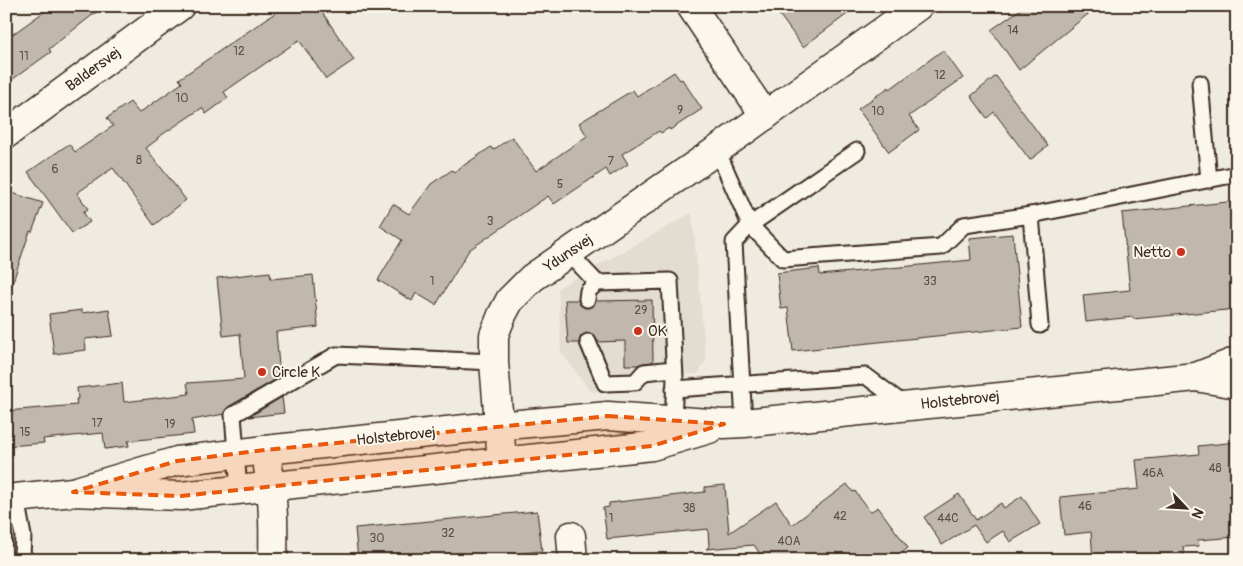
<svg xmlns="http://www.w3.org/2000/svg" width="1243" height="566" font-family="Pangolin,sans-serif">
<rect width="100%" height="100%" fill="#f0ebe0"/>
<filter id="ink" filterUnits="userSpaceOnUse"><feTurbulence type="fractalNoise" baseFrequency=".02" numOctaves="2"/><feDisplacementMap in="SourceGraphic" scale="10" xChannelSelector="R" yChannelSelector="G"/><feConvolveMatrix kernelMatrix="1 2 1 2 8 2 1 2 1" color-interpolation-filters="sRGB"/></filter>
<g filter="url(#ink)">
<polygon fill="#e2dcd1" points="692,213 706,361 698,374 654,375 643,386 591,392 561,352 558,288"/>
<g fill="#c0b8ad" stroke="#3b2a1e">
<polygon points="52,6 104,6 49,49 51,52 6,84 6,39"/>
<polygon points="285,6 318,6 354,60 326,79 299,40 224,92 228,98 206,114 202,108 157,138 158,139 146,148 186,200 154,225 113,168 77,193 88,209 83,212 90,222 72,233 28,172 69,144 75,152 113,126 107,118 130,102 139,113 182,83 179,79"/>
<polygon points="773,6 858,6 803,47"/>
<polygon points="1025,6 1098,6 1019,70 991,30"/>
<polygon points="943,50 963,78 909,116 919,130 889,152 858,109 889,87 890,89"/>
<polygon points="674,72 680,80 682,79 702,109 670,130 669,128 661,133 659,131 622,154 628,164 610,176 606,169 554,204 548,196 469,250 436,305 416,293 412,301 378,280 402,240 380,226 393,204 409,214 431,184 452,170 454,172 491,147 493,150 512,137 536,171 587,136 579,123 633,90 637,96"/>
<polygon points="996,76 1048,146 1030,160 994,112 987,118 971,96"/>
<polygon points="6,191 43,203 32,232 30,231 10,290 6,289"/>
<polygon points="1237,201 1237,309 1133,319 1133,317 1086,322 1083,295 1130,290 1122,213"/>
<polygon points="1013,234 1022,327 793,351 788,308 781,309 777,273 819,268 820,275 971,260 969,238"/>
<polygon points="270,272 271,279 313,275 318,327 276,332 280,377 228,407 224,414 192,420 194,434 128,441 129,446 105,449 103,433 43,439 44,443 9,446 8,441 6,441 6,411 77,405 76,399 78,399 77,388 122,383 124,402 189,394 187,383 244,379 240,334 223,336 217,278"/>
<polygon points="596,299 597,301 652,300 653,362 643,363 638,365 625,365 625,341 598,342 594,335 590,333 581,336 579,343 568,343 565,300 578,300 581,306 586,308 594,305"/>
<polygon points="109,309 113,336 85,339 86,350 54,354 49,314 82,310 82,313"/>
<polygon points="282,397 284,413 249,417"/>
<polygon points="1237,442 1237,537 1198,540 1199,546 1183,547 1185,560 1093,560 1091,532 1064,535 1060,497 1139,489 1136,460 1199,454 1198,446"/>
<polygon points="847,484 853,492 855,491 870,512 878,507 908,548 893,560 764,560 754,545 706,549 709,547 708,529 607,539 603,508 609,507 609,503 705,492 705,487 725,485 729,533 776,501 792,525"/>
<polygon points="959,494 976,520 1001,503 1004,508 1022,496 1040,524 1010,542 1003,531 986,542 974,525 942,545 924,517"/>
<polygon points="537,511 542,551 514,554 514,560 358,560 355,528"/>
</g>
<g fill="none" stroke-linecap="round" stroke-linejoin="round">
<g stroke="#3b2a1e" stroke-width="19">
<g id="service">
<polyline points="1200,83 1209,180"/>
<polyline points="717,150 750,225 783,259 941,247 964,225 1031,215 1237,174"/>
<polyline points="1031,215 1040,325"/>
<polyline points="571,252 581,266 597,283 670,281 675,378 673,421"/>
<polyline points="587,299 588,291 597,283"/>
<polyline points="588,342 605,383 635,382 644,372 674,369"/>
<polyline points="674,389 866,376 906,406"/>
<polyline points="744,423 734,242 750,225 857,151"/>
<polyline points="239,490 233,415 336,355 494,362"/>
<polyline points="16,498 23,536 22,555 27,560"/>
</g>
</g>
<g stroke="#3b2a1e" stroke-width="31">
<g id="minor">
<polyline points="691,6 765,116"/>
<polyline points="6,134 180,6"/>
<path d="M265,450C273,489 274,520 273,560"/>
<polyline points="502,461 494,362 494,335 502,315 510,300 532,278 717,150 918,6"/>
<polyline points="571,536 573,560"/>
</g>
</g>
<g stroke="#3b2a1e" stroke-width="31">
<g id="secondary">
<polyline points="1196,377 1237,384"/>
<polyline points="73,492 177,461 265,450 485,427 608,416 724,424 744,423 1196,377 1237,361"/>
<polyline points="6,499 73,492 181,496 652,446 709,429"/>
</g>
</g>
<use href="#service" stroke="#fbf7ec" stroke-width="15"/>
<use href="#minor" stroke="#fbf7ec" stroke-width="28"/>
<use href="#secondary" stroke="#fbf7ec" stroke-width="28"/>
</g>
</g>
<path fill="#e8590c" fill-opacity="0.2" stroke="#e8590c" stroke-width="4" stroke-dasharray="10 6" stroke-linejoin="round" d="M608,416L724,424L652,446L181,496L73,492L177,461L265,450Z"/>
<g fill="#c8321e" stroke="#fbf7ec" stroke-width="2">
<circle cx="1181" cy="252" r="5"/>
<circle cx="638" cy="331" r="5"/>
<circle cx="262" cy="372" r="5"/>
</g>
<g text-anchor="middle" stroke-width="4" stroke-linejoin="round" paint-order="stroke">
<g font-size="12" fill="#5c4e42">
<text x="1013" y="34">14</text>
<text x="239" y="55">12</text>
<text x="24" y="60">11</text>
<text x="940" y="79">12</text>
<text x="182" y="102">10</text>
<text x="680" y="114">9</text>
<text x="878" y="115">10</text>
<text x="139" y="164">8</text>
<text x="611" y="165">7</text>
<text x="55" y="173">6</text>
<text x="560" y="188">5</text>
<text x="490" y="225">3</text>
<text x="432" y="285">1</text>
<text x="930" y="285">33</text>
<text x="641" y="314">29</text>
<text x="97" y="427">17</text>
<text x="170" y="428">19</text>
<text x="25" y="436">15</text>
<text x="1215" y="472">48</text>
<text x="1153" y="477">46A</text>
<text x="1085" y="510">46</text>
<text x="689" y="512">38</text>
<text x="840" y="520">42</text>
<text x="611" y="522">1</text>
<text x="948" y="522">44C</text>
<text x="448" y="537">32</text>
<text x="377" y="542">30</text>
<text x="789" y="545">40A</text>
</g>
<g font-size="15" fill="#3b2a1e" stroke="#fbf7ec">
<text transform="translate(93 69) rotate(-36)" y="5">Baldersvej</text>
<text transform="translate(568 253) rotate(-34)" y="5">Ydunsvej</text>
<text transform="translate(960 400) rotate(-6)" y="5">Holstebrovej</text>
<text transform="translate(396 436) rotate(-6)" y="5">Holstebrovej</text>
</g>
<g font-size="15" fill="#3b2a1e" stroke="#fbf7ec" text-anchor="start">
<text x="1171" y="257" text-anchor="end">Netto</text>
<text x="648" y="336">OK</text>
<text x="272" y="377">Circle K</text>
</g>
</g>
<rect width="1243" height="566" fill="none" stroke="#fbf7ec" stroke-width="25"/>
<rect x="12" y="12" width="1218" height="541" fill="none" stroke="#3b2a1e" stroke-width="2" filter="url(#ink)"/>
<g transform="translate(1186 508) rotate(115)" stroke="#fbf7ec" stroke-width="4" paint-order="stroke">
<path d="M0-4L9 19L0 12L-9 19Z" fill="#3b2a1e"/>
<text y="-8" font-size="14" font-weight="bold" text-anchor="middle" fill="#3b2a1e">N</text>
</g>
</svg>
